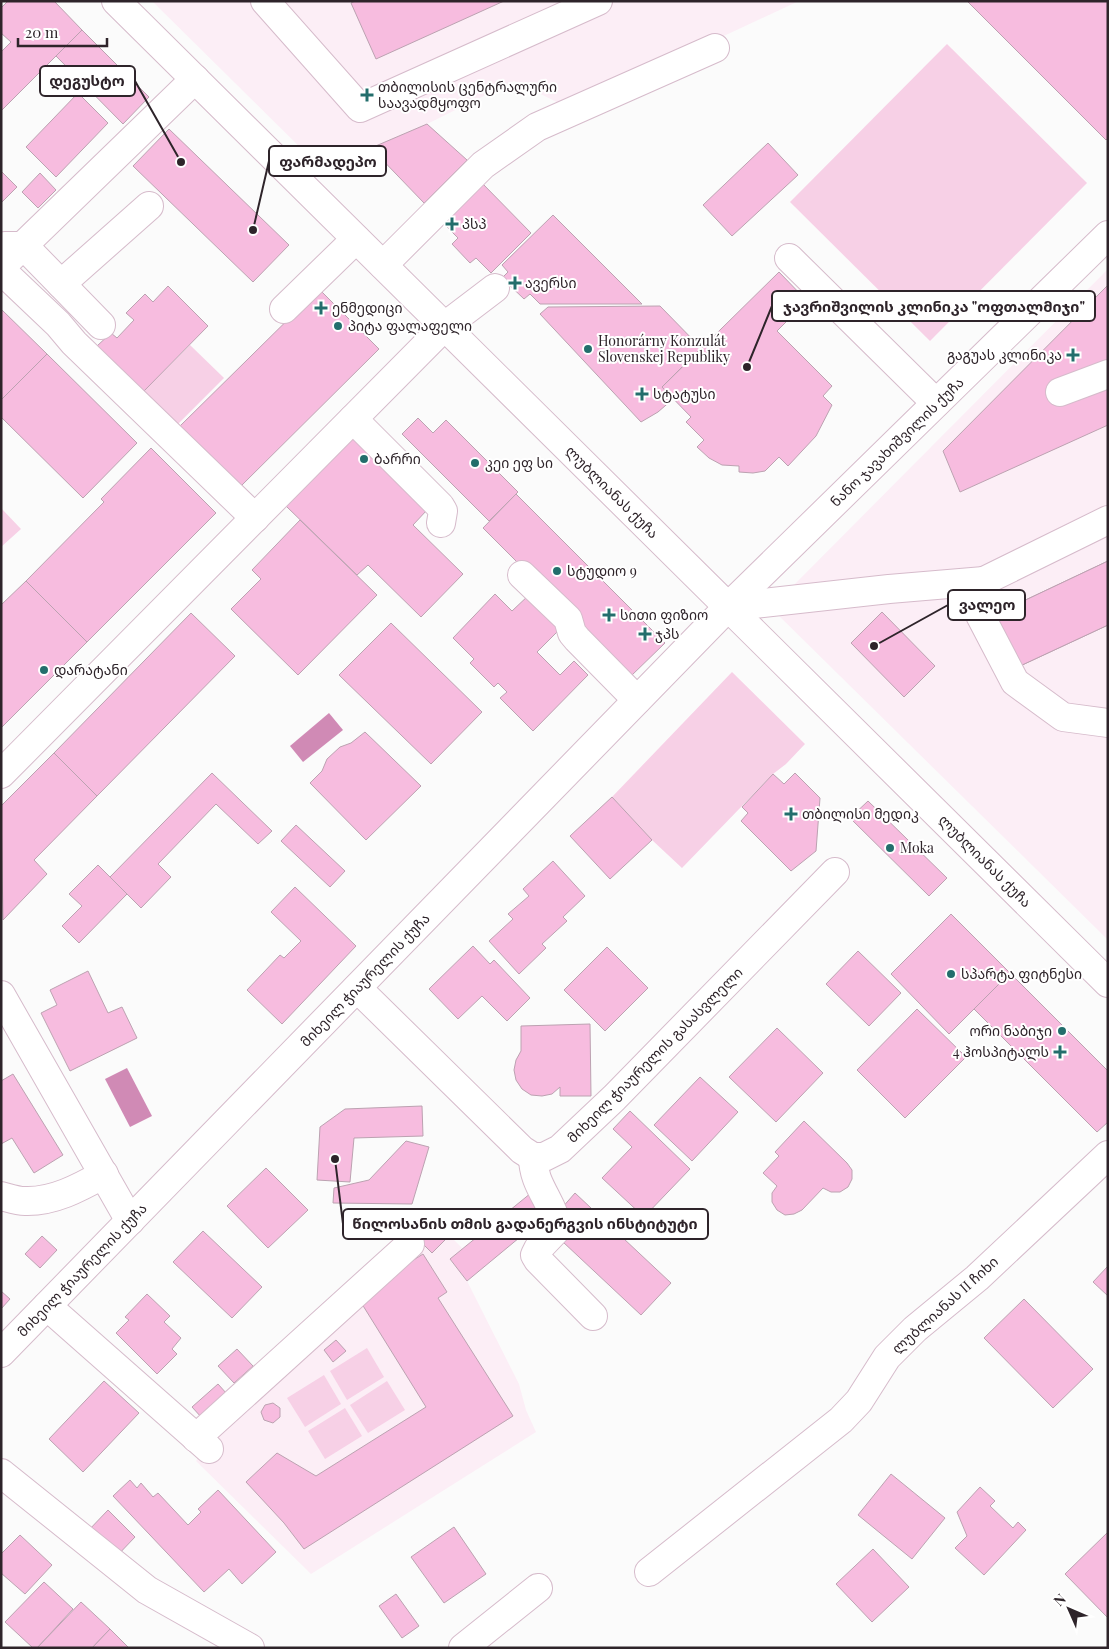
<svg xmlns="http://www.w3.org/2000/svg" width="1109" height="1649" font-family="'Playfair Display','Noto Sans Georgian',serif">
<rect width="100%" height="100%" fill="#fbfbfb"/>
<g fill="#fceef6">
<polygon points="152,1 799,1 569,108 514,81 427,124 371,148 330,177"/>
<polygon points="1108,269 1108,940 771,608"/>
<polygon points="425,1211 463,1249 450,1260 467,1281 519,1384 526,1410 536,1432 311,1574 196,1461 208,1444 194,1424"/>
</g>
<g fill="#f7d0e6">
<polygon points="947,44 1087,183 930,341 790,202"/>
<polygon points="190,345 224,378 177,425 144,391"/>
<polygon points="1,508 21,529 1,547"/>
<polygon points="732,672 805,744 786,764 773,774 682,868 652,840 612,797"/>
<polygon points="367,1348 384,1377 347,1400 330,1371"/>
<polygon points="324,1375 341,1404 305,1427 287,1398"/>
<polygon points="387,1381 405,1410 368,1433 350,1405"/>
<polygon points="345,1408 362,1436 325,1459 308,1431"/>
</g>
<g fill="#d08ab5">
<polygon points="329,713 343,730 303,762 290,746"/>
<polygon points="127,1068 152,1116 130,1127 105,1079"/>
</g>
<g fill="#f7bcdf" stroke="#bca2b1">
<polygon points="8,1 54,1 82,30 1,111 1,52 11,42 1,33 1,8"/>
<polygon points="355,1 504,1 376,59 351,3"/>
<polygon points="967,1 1108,1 1108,138 1106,140"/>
<polygon points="82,30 149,97 123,124 56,56"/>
<polygon points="78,93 108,123 56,177 26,147"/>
<polygon points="427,124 467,160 424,203 371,148"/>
<polygon points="169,129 289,245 253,282 133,166"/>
<polygon points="768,143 798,175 732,236 703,205"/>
<polygon points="1,171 17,187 1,203"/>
<polygon points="40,173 56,190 38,208 22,192"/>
<polygon points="480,181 531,233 491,273 476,258 470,263 452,244 458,238 440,220"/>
<polygon points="553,215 642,304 540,304 530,294 524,299 502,278 508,272 502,265"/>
<polygon points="779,272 807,301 777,331 832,386 823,396 832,405 816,436 788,466 779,457 765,471 753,473 739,472 739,466 722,465 709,458 697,447 704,440 686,422 691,417 662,387"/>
<polygon points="1108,285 1108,425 960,492 943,451"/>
<polygon points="168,286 208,326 144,391 97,346 111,333 117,338 134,320 126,313 145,294 153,302"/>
<polygon points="319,289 379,349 239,488 179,427"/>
<polygon points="660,306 701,348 662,387 673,399 658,412 641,422 540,314 548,307"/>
<polygon points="1,309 47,354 1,400"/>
<polygon points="47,354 137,443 83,498 1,417 1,400"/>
<polygon points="418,418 433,433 446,420 518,492 489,521 402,434"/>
<polygon points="352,437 427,510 413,525 463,574 421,617 368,565 357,575 286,506"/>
<polygon points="151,448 216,513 87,642 26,581 104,502 101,499"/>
<polygon points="516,494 665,643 631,676 483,528"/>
<polygon points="300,520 377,595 298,675 231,609 261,579 252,570"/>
<polygon points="1108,561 1108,625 1020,666 996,614"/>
<polygon points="1108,561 1108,625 1020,666 996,614"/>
<polygon points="26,581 87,642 1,728 1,605"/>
<polygon points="495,594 512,611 530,594 563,626 537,652 560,675 574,661 588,675 533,731 500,698 507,692 498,683 494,687 470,663 474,659 453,638"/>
<polygon points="882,612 935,666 904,697 851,643"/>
<polygon points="191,613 235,656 97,796 54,753"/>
<polygon points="391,623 482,712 431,764 339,675"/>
<polygon points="365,732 421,786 366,840 310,783 322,771 327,759 340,747 351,743"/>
<polygon points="54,753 97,796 34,860 47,874 3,920 1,806"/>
<polygon points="212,773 272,831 258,844 216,804 158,864 171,877 141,908 110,877"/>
<polygon points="795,773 820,798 816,851 791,871 741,821 748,813 742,807 773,774 784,784"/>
<polygon points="612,797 652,840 610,879 570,836"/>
<polygon points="868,801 947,878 929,896 850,818"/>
<polygon points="296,825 345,871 330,887 281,841"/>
<polygon points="553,861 585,896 563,917 567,921 542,944 546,948 519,974 489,941 513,919 508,914 529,896 523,889"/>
<polygon points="98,865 127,894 79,943 62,926 82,906 69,894"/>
<polygon points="295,887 356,946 282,1024 247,990 280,955 284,958 301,941 271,912"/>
<polygon points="951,914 1010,973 949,1034 891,974"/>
<polygon points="473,946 490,964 494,960 530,998 507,1021 482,996 458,1019 429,989"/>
<polygon points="607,947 648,988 605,1031 564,990"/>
<polygon points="858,951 901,993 869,1026 826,984"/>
<polygon points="88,971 108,1013 122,1007 137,1038 70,1071 41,1013 57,1005 50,990"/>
<polygon points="1010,973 1108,1071 1108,1122 1097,1132 974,1009"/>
<polygon points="917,1009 966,1057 905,1118 857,1070"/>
<polygon points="590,1024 591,1096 560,1096 560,1087 552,1094 542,1096 531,1095 522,1089 516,1080 514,1070 516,1060 521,1051 521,1026"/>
<polygon points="777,1028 823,1073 776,1122 729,1077"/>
<polygon points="13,1074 63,1155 34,1173 12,1138 1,1144 1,1081"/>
<polygon points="700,1077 738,1112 692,1161 654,1125"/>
<polygon points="422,1106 423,1136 354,1138 350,1182 317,1180 320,1127 345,1109"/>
<polygon points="630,1111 690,1169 644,1217 602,1178 632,1147 613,1129"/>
<polygon points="804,1121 847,1163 852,1170 852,1179 848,1187 840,1192 831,1192 823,1188 802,1210 794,1214 785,1215 777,1210 772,1202 772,1193 777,1186 763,1173 779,1156 775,1152"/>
<polygon points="406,1141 429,1147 412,1204 333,1203 334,1188 369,1180"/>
<polygon points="266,1168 308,1210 268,1248 227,1206"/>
<polygon points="531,1193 548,1214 467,1281 450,1259"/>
<polygon points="575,1193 671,1283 641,1315 563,1242 578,1225 561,1209"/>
<polygon points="426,1215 448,1237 432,1253 410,1231"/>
<polygon points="203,1231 262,1287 232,1318 173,1262"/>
<polygon points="42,1236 57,1250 40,1268 25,1254"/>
<polygon points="423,1254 447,1292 438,1298 513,1416 304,1549 284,1523 246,1482 277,1453 316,1476 426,1407 357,1296"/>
<polygon points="1108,1266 1108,1296 1093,1282"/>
<polygon points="1,1291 10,1299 1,1309"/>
<polygon points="147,1294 170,1316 164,1322 181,1338 172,1349 177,1354 157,1374 116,1333 129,1320 125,1317"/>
<polygon points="1024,1299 1093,1369 1053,1408 984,1338"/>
<polygon points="336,1340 346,1351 333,1362 324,1350"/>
<polygon points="237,1349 253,1366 234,1383 218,1366"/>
<polygon points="104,1381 139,1413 83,1472 49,1439"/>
<polygon points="218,1384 227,1394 202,1418 192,1407"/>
<polygon points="273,1403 280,1408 280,1417 273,1423 264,1420 261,1412 265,1405"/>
<polygon points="891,1474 945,1518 912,1559 858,1515"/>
<polygon points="130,1480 137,1488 141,1483 153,1497 158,1493 188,1525 201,1512 198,1509 218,1490 276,1552 242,1584 229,1569 204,1592 113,1496"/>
<polygon points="980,1487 995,1501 990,1506 1013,1528 1018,1522 1026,1530 984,1575 955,1548 967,1536 957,1512"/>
<polygon points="108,1510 135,1537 114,1559 87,1532"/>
<polygon points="454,1527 486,1574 444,1603 411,1557"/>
<polygon points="1108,1532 1108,1618 1065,1574"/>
<polygon points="20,1535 52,1565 25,1594 1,1573 1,1554"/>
<polygon points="873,1549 909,1587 872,1622 836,1584"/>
<polygon points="44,1582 73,1609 37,1648 33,1648 5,1622"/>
<polygon points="396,1594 419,1626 402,1638 379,1606"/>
<polygon points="81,1602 110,1629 92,1648 37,1648"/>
<polygon points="110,1629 129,1648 92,1648"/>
</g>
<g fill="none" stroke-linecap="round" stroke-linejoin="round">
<g stroke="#d6bbcb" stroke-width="30">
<g id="minor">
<polyline points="116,1 1108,983"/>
<polyline points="265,1 360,108 598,1"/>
<polyline points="5,246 24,246 101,325"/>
<polyline points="789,258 936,403"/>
<polyline points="383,265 483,165 537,127 715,48"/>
<polyline points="1,267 195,79"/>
<polyline points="1,270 58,324 74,343 255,518"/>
<polyline points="61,284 149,206"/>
<polyline points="284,309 356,239"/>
<polyline points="1060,392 1108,374"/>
<polyline points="353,419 440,506 443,511 441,523"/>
<polyline points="1108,520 984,581 980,615 1015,682 1063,717 1108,723"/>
<polyline points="522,575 568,619 572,633 577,639 637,700"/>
<polyline points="728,607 889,589 984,581"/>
<polyline points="1,774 445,326 495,288"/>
<polyline points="357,988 522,1150 533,1157 544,1157 560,1149 614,1098 835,872"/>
<polyline points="1,995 130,1221"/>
<path d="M533,1157C533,1186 553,1201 558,1228L538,1249L535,1255L538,1260L593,1316"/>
<path d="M1,1196C9,1198 17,1201 25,1201C53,1202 79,1188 104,1174"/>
<polyline points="47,1306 209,1449"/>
<polyline points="1,1353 728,607 1108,235"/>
<polyline points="196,1438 410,1244"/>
<polyline points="1,1473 147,1590 250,1648"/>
<polyline points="649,1572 841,1420 859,1401 887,1357 915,1329 977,1278 1108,1155"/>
<polyline points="463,1648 538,1588"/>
</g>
</g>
<use href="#minor" stroke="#fff" stroke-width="28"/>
</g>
<g fill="#236e6c" stroke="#fff" stroke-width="2">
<path d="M364.5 87.5h5v5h5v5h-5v5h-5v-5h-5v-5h5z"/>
<path d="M449.5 216.5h5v5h5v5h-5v5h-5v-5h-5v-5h5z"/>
<path d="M512.5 275.5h5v5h5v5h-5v5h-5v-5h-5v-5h5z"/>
<path d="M318.5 300.5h5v5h5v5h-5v5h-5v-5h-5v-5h5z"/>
<circle cx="338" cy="326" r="5"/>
<circle cx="588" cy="349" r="5"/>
<path d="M1070.5 347.5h5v5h5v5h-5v5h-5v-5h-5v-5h5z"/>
<path d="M639.5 386.5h5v5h5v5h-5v5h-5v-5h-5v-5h5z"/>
<circle cx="364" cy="459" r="5"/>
<circle cx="475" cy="463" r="5"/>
<circle cx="557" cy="571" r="5"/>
<path d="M606.5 607.5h5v5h5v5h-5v5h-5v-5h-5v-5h5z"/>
<path d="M642.5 626.5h5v5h5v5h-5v5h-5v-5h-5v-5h5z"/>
<circle cx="44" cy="670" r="5"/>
<path d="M788.5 806.5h5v5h5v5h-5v5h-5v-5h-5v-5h5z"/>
<circle cx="890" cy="848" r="5"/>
<circle cx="951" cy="974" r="5"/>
<circle cx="1062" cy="1031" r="5"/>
<path d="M1057.5 1044.5h5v5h5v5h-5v5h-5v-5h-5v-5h5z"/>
</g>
<g text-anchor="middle" stroke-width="4" stroke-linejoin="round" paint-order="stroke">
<g font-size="14" fill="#2e242a" stroke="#fff" text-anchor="start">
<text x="378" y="92">თბილისის ცენტრალური<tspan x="378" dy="16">საავადმყოფო</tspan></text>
<text x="462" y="229">პსპ</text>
<text x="525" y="288">ავერსი</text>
<text x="332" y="313">ენმედიცი</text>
<text x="348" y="331">პიტა ფალაფელი</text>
<text x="598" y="346">Honorárny Konzulát<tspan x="598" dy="16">Slovenskej Republiky</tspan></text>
<text x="1062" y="360" text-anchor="end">გაგუას კლინიკა</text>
<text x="653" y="399">სტატუსი</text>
<text x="374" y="464">ბარრი</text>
<text x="485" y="468">კეი ეფ სი</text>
<text x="567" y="576">სტუდიო 9</text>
<text x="620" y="620">სითი ფიზიო</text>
<text x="655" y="639">ჯპს</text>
<text x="54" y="675">დარატანი</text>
<text x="802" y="819">თბილისი მედიკ</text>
<text x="900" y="853">Moka</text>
<text x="961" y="979">სპარტა ფიტნესი</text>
<text x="1052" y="1036" text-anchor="end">ორი ნაბიჯი</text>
<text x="1049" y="1057" text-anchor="end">4 ჰოსპიტალს</text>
</g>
<g font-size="14" fill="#2e242a" stroke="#fff">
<text transform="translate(897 442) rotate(-44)" y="5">ნანო ჯავახიშვილის ქუჩა</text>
<text transform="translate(612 492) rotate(45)" y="5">ლუბლიანას ქუჩა</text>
<text transform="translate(985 861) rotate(45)" y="5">ლუბლიანას ქუჩა</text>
<text transform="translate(365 980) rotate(-46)" y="5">მიხეილ ჭიაურელის ქუჩა</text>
<text transform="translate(655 1055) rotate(-45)" y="5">მიხეილ ჭიაურელის გასასვლელი</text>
<text transform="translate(82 1270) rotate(-46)" y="5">მიხეილ ჭიაურელის ქუჩა</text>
<text transform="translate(945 1305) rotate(-42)" y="5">ლუბლიანას II ჩიხი</text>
</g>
</g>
<path fill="none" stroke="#2e242a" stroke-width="2" d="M181 162L135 81M253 230L269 161M747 367L772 306M874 646L948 605M335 1159L343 1224"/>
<g fill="#2e242a" stroke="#fff" stroke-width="2">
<circle cx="181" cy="162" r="5"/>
<circle cx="253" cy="230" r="5"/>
<circle cx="747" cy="367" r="5"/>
<circle cx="874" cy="646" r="5"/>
<circle cx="335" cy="1159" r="5"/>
</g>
<g fill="#fff" stroke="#2e242a" stroke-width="2">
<rect x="40" y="66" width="95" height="30" rx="5"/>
<rect x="269" y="146" width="117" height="30" rx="5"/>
<rect x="772" y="291" width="323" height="30" rx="5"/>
<rect x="948" y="590" width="77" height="30" rx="5"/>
<rect x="343" y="1209" width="365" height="30" rx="5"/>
</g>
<g font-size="15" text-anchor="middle" font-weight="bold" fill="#2e242a">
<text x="87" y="86">დეგუსტო</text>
<text x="328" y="167">ფარმადეპო</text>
<text x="934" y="312">ჯავრიშვილის კლინიკა "ოფთალმიჯი"</text>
<text x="987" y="610">ვალეო</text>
<text x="525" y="1229">წილოსანის თმის გადანერგვის ინსტიტუტი</text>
</g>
<rect width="1109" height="1649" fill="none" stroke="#2e242a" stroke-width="5"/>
<g transform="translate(1069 1609) rotate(315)" stroke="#ffffff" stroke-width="4" paint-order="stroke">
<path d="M0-4L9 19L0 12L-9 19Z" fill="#2e242a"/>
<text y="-8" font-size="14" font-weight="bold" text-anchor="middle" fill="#2e242a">N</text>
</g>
<path d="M18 38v8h89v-8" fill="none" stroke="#2e242a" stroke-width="2.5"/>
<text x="25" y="38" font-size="15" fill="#2e242a" stroke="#ffffff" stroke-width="4" paint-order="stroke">20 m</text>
</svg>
